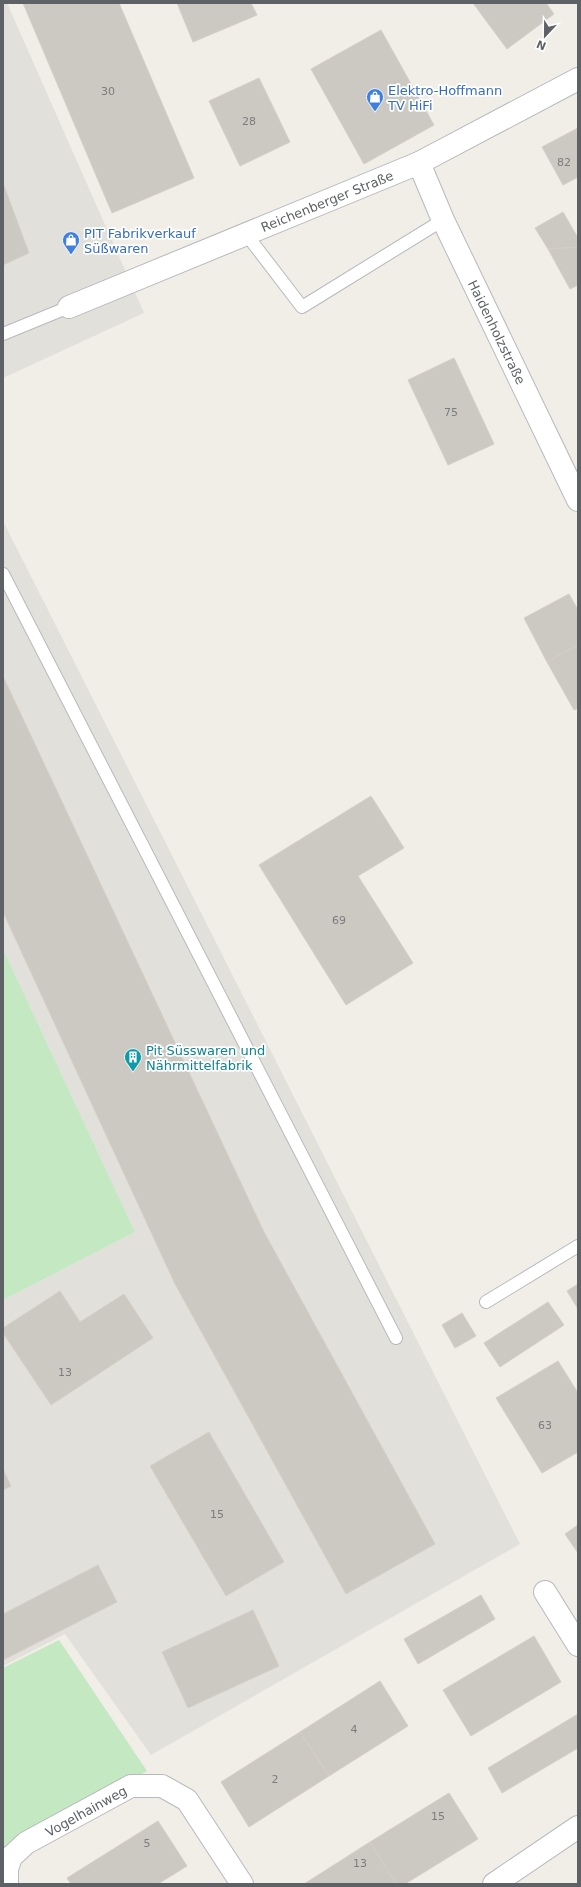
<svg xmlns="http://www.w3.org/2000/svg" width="581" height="1887" font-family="'DejaVu Sans',sans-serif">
<rect width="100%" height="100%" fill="#f0eee6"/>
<g fill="#e2e0db">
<polygon points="3,3 7,3 144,313 3,378"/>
<polygon points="3,521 520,1544 151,1755 65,1634 3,1666 3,1300 135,1232 3,949"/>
</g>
<g fill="#c4e8c2">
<polygon points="3,949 135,1232 3,1300"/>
<polygon points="59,1640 147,1771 3,1849 3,1668"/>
</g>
<g fill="#ccc9c3" stroke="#d6cfc4">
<polygon points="23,3 119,3 194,178 112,213"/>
<polygon points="177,3 251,3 257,15 193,42"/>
<polygon points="473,3 546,3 554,14 507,49"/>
<polygon points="381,30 434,125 364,164 311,69"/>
<polygon points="259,78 290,142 240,166 209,101"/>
<polygon points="578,128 578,177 563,185 542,147"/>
<polygon points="3,183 29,253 3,265"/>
<polygon points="563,212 578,238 578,247 548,249 535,228"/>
<polygon points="578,247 578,285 570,289 548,249"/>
<polygon points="454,358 494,444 448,465 408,380"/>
<polygon points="569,594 578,610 578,645 547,662 524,618"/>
<polygon points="578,645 578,708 574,710 547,662"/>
<polygon points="3,676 264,1232 435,1544 346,1594 175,1284 3,912"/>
<polygon points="371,796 404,848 358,876 413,963 346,1005 259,865"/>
<polygon points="578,1284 578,1309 567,1291"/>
<polygon points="60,1291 80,1322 124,1294 153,1338 51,1405 3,1333 3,1328"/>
<polygon points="548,1302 564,1325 500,1367 484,1343"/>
<polygon points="462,1313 476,1336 455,1348 442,1325"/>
<polygon points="558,1361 578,1393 578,1452 542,1473 496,1398"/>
<polygon points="209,1432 284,1562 226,1596 150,1466"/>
<polygon points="3,1469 11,1486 3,1490"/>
<polygon points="578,1525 578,1553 565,1534"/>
<polygon points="98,1565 117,1602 3,1660 3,1614"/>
<polygon points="481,1595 495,1619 418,1664 404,1639"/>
<polygon points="253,1610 279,1666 188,1708 162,1652"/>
<polygon points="534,1636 561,1682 471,1736 443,1690"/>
<polygon points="380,1681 408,1726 329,1776 300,1732"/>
<polygon points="578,1714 578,1748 502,1793 488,1768"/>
<polygon points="300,1732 329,1776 249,1827 221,1782"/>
<polygon points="449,1793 478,1839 405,1884 396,1884 370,1842"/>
<polygon points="158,1821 187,1866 158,1884 71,1884 67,1878"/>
<polygon points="370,1842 396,1884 304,1884"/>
</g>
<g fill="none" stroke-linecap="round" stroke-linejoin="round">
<g stroke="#b7b9bd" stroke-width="14">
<g id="lane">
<polyline points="246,234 302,307 443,220"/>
<polyline points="3,334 69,307"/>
<polyline points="3,574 396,1338"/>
<polyline points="486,1302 578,1246"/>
</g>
</g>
<g stroke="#b7b9bd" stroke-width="24">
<g id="street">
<polyline points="419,163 443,220 578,500"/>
<polyline points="69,307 419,163 578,79"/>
<polyline points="545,1592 578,1645"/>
<polyline points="7,1884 7,1869 11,1857 26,1843 131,1786 162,1786 187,1800 242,1884"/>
<polyline points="494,1884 578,1827"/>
</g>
</g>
<use href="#lane" stroke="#fff" stroke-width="12"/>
<use href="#street" stroke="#fff" stroke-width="22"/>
</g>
<defs>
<g id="shop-pin" transform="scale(0.9)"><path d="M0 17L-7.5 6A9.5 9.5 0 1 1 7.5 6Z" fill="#3f7fe0" stroke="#fff"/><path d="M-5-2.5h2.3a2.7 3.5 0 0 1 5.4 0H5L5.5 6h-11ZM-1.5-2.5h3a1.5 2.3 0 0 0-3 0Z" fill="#fff"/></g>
<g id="building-pin" transform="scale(0.9)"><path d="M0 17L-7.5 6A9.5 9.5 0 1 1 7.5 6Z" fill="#0f9aa8" stroke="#fff"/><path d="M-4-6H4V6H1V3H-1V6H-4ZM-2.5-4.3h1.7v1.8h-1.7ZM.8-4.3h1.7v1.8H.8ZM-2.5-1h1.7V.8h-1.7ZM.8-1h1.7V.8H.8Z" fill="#fff"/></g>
</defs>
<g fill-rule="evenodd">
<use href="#shop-pin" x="375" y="97"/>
<use href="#shop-pin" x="71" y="240"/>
<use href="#building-pin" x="133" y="1057"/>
</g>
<g text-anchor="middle" stroke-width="3.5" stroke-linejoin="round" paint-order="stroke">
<g font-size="11" fill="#7a7c7e">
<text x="108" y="95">30</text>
<text x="249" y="125">28</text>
<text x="564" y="166">82</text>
<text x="451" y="416">75</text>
<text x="339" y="924">69</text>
<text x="65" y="1376">13</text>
<text x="545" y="1429">63</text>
<text x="217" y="1518">15</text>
<text x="354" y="1733">4</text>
<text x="275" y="1783">2</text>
<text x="438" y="1820">15</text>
<text x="147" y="1847">5</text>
<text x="360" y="1867">13</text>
</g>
<g font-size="13" fill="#366cbe" stroke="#fff" text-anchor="start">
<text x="388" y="95">Elektro-Hoffmann<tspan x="388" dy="15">TV HiFi</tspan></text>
<text x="84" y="238">PIT Fabrikverkauf<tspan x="84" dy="15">Süßwaren</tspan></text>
</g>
<g font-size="13" fill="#5e6267" stroke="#fff">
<text transform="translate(327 201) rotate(-22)" y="5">Reichenberger Straße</text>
<text transform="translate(497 332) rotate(64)" y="5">Haidenholzstraße</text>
<text transform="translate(86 1811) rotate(-29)" y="5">Vogelhainweg</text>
</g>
<g font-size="13" fill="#0d838f" stroke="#fff" text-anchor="start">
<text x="146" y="1055">Pit Süsswaren und<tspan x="146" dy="15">Nährmittelfabrik</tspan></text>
</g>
</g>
<rect width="581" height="1887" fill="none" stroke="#5e6267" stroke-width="8"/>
<g transform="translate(545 36) rotate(202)" stroke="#ffffff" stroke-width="3" paint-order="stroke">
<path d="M0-3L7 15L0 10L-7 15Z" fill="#5e6267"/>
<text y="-6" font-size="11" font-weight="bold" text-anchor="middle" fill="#5e6267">N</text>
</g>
</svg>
